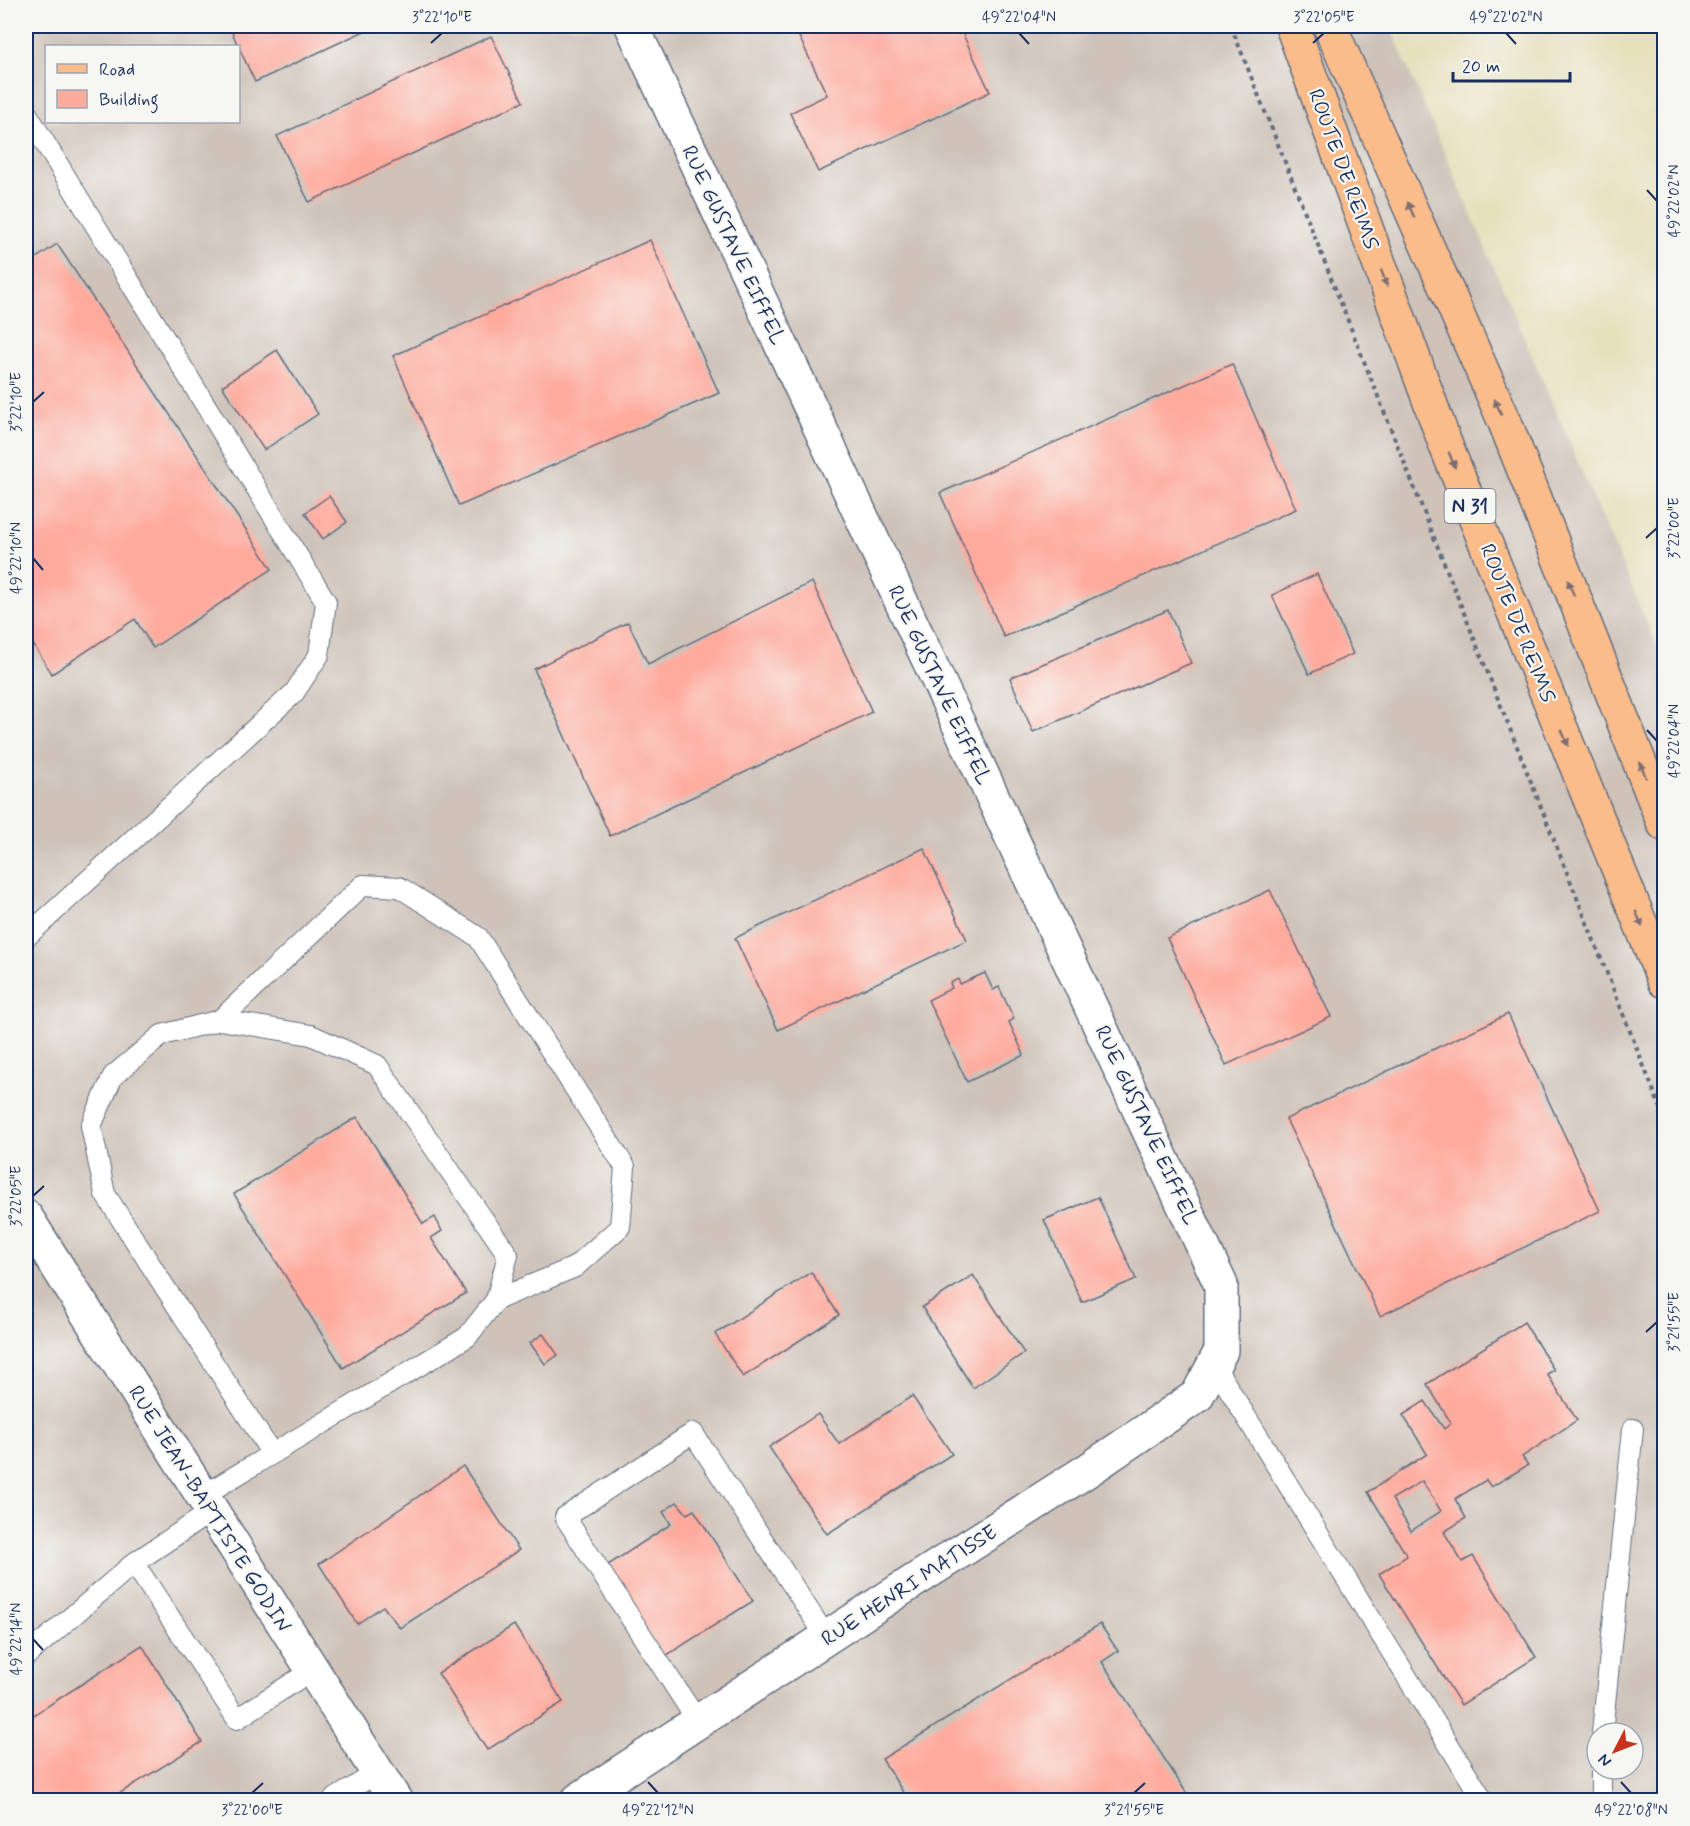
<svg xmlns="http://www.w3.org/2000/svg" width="1690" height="1826" font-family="Mynerve,sans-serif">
<rect width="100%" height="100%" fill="#f6f6f2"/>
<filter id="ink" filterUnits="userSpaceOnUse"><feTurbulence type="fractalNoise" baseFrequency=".0167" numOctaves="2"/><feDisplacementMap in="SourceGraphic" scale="12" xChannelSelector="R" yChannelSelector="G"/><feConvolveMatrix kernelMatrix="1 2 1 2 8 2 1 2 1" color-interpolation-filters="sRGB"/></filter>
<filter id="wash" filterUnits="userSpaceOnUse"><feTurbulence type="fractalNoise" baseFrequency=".008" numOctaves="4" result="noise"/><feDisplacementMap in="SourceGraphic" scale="24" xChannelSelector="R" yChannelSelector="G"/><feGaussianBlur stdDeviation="1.35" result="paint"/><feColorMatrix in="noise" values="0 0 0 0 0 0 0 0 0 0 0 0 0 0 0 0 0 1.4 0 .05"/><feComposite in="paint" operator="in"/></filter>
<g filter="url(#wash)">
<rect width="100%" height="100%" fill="#e7e0bc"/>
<path fill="#cec2b9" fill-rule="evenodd" d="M26,26H1390L1664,662V1800H26ZM46,46H238V122H46ZM1597,1733H1633V1769H1597Z"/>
<g id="blocks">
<g fill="#feaa9d" fill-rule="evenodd">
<polygon points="229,26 375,26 255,82"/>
<polygon points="794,26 959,26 990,92 818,172 790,113 827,95"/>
<polygon points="491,36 523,102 309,202 277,136"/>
<polygon points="650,240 719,393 459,506 393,356"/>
<polygon points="57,244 272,569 153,648 135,619 52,674 26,633 26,265"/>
<polygon points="277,350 318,414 264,450 222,386"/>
<polygon points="1232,364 1296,509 1004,637 940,493"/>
<polygon points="329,496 347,522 323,539 305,513"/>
<polygon points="1317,574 1353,654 1309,674 1272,595"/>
<polygon points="812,582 872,712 610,836 534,669 628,622 648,664"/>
<polygon points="1168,610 1191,663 1033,732 1010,678"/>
<polygon points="924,848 967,940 778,1030 735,938"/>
<polygon points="1270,890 1331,1017 1226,1065 1167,938"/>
<polygon points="985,973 993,990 999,987 1014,1019 1009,1022 1024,1055 967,1082 928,1000 952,988 950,983 958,979 960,984"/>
<polygon points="1508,1014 1600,1211 1380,1316 1286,1119"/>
<polygon points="357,1117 423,1224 435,1217 442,1231 431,1238 466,1293 343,1368 234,1194"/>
<polygon points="1098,1197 1136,1279 1082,1302 1044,1220"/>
<polygon points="811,1272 839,1315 743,1377 715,1334"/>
<polygon points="973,1275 1024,1353 973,1388 922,1307"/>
<path d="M1524,1322L1554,1370L1547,1374L1577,1420L1522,1457L1528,1465L1491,1487L1486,1480L1455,1499L1466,1518L1444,1532L1462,1562L1473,1556L1536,1657L1461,1705L1379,1574L1407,1556L1368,1492L1427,1454L1403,1415L1425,1401L1444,1429L1451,1423L1427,1384ZM1422,1481L1441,1511L1411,1531L1392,1499Z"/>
<polygon points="543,1334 558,1355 545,1364 530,1343"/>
<polygon points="912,1396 952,1454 827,1534 769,1447 818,1414 839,1444"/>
<polygon points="463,1466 519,1550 400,1628 383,1606 357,1624 319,1564"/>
<polygon points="677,1502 687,1514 694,1510 753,1601 664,1657 605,1567 671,1524 663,1512"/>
<polygon points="1100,1624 1118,1651 1102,1662 1191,1800 908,1800 882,1759"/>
<polygon points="514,1625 563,1702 487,1750 438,1673"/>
<polygon points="142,1645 202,1742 109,1800 26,1800 26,1720"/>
</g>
</g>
</g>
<g filter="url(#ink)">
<use href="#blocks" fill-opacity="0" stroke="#626d7f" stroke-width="1.5"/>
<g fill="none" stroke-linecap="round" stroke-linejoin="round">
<g stroke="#626d7f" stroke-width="22">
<g id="lane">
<polyline points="26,112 326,602 319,655 294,693 26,937"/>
<polyline points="220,1020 363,885 399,887 478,937 625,1167 620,1227 575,1267 496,1300"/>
<polyline points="1214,1365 1483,1800"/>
<polyline points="202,1496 467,1337 496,1300 508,1255 377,1065 311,1035 220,1020 162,1035 113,1076 91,1126 105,1194 272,1454"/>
<polyline points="134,1563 237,1719 312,1670"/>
<polyline points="26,1656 134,1563 212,1511"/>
<polyline points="698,1722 565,1517 693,1433 827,1638"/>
<polyline points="1602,1733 1633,1429"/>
<polyline points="333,1800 378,1772"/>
<polyline points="1601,1800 1601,1769"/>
</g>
</g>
<g stroke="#626d7f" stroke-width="36">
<g id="street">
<polyline points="26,1217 395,1800"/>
<polyline points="578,1800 889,1597 1088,1470 1197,1396 1221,1351 1221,1285 632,26"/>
</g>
</g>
<g stroke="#626d7f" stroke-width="36">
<g id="primary">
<polyline points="1292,26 1446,446 1664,981"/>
<polyline points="1330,26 1504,420 1664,824"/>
</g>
</g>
<polyline stroke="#626d7f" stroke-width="4" stroke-dasharray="4.5 4.5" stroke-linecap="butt" points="1231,26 1664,1117"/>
<use href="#lane" stroke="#fff" stroke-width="20"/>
<use href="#street" stroke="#fff" stroke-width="33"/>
<use href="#primary" stroke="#fabc8b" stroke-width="33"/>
</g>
<defs><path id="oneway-solid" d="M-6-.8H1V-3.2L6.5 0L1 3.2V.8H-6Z" transform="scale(1.5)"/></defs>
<g fill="#7f6e72">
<use href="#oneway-solid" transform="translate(1411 210) rotate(-114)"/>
<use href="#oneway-solid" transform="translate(1384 278) rotate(70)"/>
<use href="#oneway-solid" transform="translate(1498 407) rotate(-114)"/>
<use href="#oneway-solid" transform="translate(1452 460) rotate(68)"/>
<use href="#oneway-solid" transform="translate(1571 588) rotate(-112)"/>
<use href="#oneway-solid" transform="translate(1565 738) rotate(68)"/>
<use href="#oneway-solid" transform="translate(1643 770) rotate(-112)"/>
<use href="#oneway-solid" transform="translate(1639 919) rotate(68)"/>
</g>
</g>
<path fill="none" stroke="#1b2f5e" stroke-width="2" d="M1019,33L1029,44M1506,33L1516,44M431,43L442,33M1313,43L1324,33M1647,190L1657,201M33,402L44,392M1646,538L1657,528M33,558L43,570M1647,730L1657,741M33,1196L44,1186M1646,1332L1657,1322M33,1639L43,1650M648,1782L658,1793M1621,1782L1631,1793M252,1793L263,1783M1134,1793L1145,1783"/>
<g text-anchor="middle" stroke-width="4.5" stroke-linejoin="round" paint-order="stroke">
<rect fill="#f6f6f2" stroke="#5d6b8a" stroke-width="1.5" x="1444.5" y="489" width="51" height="34" rx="4.5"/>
<g font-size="20" font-weight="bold" fill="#1b2f5e">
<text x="1470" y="513">N 31</text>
</g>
<g font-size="21" fill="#1b2f5e" stroke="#f6f6f2">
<text transform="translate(1344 169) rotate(70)" y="7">ROUTE DE REIMS</text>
<text transform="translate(734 245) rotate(65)" y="7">RUE GUSTAVE EIFFEL</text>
<text transform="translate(1518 623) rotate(68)" y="7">ROUTE DE REIMS</text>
<text transform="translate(940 685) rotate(65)" y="7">RUE GUSTAVE EIFFEL</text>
<text transform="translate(1147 1125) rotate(65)" y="7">RUE GUSTAVE EIFFEL</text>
<text transform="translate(210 1509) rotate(58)" y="7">RUE JEAN-BAPTISTE GODIN</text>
<text transform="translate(909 1585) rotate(-33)" y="7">RUE HENRI MATISSE</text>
</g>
</g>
<rect width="1690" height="1826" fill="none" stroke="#f6f6f2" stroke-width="66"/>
<rect x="45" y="45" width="195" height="78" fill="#f6f6f2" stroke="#9ea6b7" stroke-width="1.5"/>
<rect x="57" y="64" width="30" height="9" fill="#fabc8b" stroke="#9ea6b7" stroke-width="1.5"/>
<text x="99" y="75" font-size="18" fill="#1b2f5e">Road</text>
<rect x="57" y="90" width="30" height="18" fill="#feaa9d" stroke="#9ea6b7" stroke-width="1.5"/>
<text x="99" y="105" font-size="18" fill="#1b2f5e">Building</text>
<g transform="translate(1615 1751) rotate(228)"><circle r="28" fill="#f6f6f2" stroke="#9ea6b7" stroke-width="1.5"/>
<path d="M0-4.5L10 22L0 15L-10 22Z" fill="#c8321e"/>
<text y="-9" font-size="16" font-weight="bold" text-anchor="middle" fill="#1b2f5e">N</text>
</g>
<path d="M1453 72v9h117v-9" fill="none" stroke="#1b2f5e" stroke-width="3"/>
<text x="1462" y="72" font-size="18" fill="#1b2f5e" stroke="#f6f6f2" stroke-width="4.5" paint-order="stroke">20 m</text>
<rect x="33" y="33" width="1624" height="1760" fill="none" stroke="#1b2f5e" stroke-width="2"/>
<g font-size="15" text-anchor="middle" fill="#1b2f5e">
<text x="442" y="22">3°22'10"E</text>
<text x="1019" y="22">49°22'04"N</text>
<text x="1324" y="22">3°22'05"E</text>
<text x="1506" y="22">49°22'02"N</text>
<text transform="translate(1674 201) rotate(-90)" y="5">49°22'02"N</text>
<text transform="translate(16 402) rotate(-90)" y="5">3°22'10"E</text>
<text transform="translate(1674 528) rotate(-90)" y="5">3°22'00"E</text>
<text transform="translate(16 558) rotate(-90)" y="5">49°22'10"N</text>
<text transform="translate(1674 741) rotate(-90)" y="5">49°22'04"N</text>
<text transform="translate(16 1196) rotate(-90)" y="5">3°22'05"E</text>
<text transform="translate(1674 1322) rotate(-90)" y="5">3°21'55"E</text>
<text transform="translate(16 1639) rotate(-90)" y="5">49°22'14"N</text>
<text x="252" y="1815">3°22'00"E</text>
<text x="658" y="1815">49°22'12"N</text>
<text x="1134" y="1815">3°21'55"E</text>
<text x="1631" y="1815">49°22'08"N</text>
</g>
</svg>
